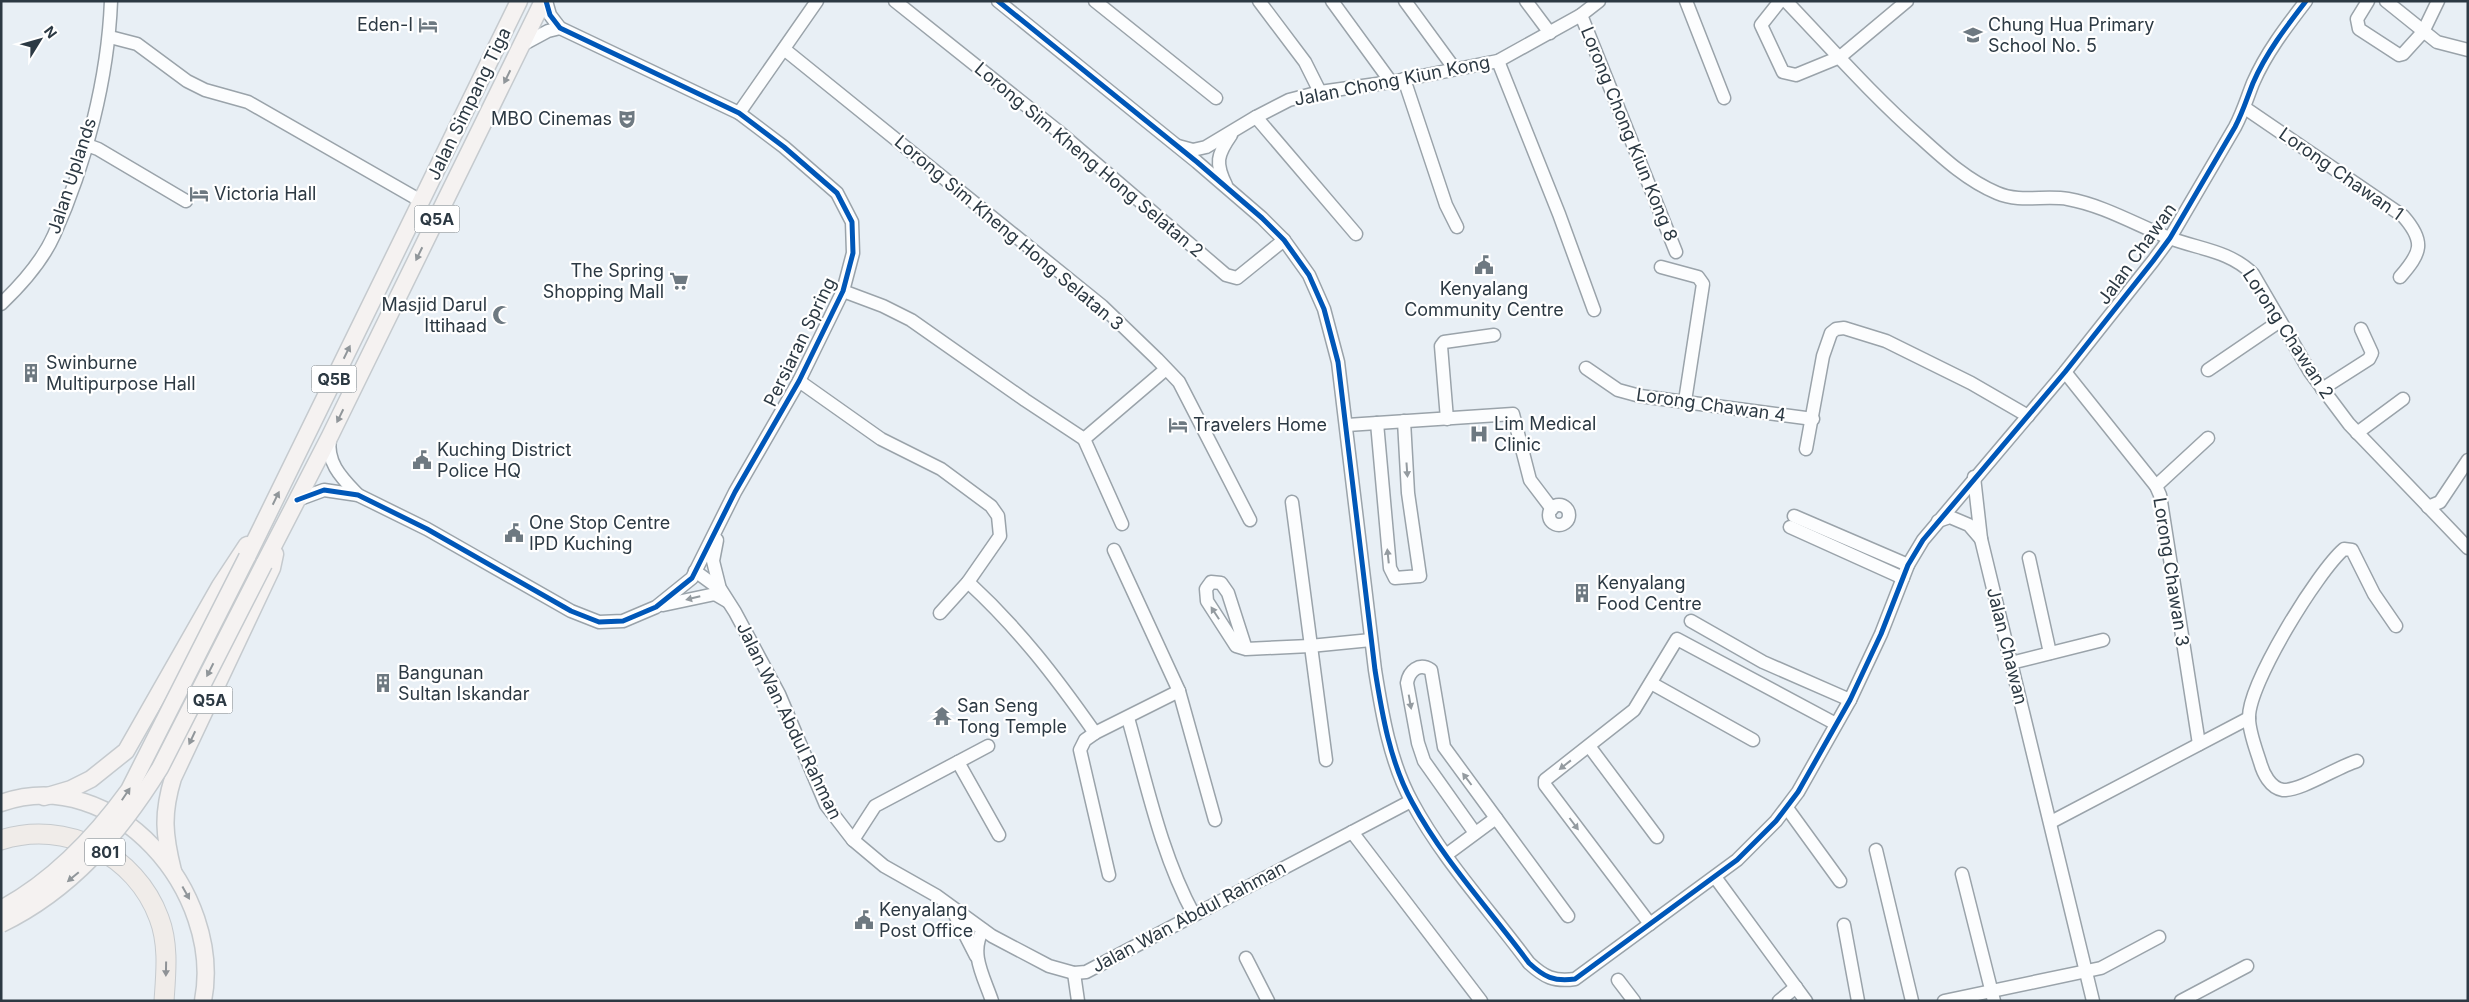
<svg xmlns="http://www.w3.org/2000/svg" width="2469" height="1002" font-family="Inter,sans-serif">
<rect width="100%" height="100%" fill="#e8eff5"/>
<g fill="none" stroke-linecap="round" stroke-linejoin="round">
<g stroke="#9aa3aa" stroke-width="15">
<g id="minor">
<polyline points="895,1 1058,131 1226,275 1237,278 1284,240"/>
<path d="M998,1L1197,162L1262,218L1284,240L1309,275L1324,309L1338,362L1375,670C1382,714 1390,762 1412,802C1443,860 1490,910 1529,963C1544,977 1554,982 1575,979L1737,860L1776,821L1798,792L1850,700L1881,634L1908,565L1923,540L2065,372L2153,261L2170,238L2235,127C2243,112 2247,98 2253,83C2266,53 2286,27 2306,1"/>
<polyline points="1095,1 1216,98"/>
<polyline points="1259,1 1305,62 1320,92"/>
<polyline points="1332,1 1391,82"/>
<polyline points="1405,1 1454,68"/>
<polyline points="1526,1 1550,33"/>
<polyline points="1686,1 1724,98"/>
<polyline points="1780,1 1761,25 1783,72 1796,75 1840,57 1907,1"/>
<path d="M1786,1C1830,47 1873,96 1921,138C1944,159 1968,181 1997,193C2020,203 2045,195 2068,199C2102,205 2135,224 2167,237C2197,249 2229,250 2253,274L2310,372L2349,424L2468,548"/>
<polyline points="2368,1 2357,19 2359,29 2399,55 2403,54 2423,32 2438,1"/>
<polyline points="2386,1 2437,42 2468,50"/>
<polyline points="1581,15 1676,252"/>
<polyline points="110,37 137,44 187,81 205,90 248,102 421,201"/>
<polyline points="522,45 548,31 560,28"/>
<polyline points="784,49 1102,306 1157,359 1179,382 1250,520"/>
<polyline points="1498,61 1559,214 1594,310"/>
<polyline points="1404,79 1446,205 1457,227"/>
<path d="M2245,108L2403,216C2426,242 2421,253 2400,277"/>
<polyline points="739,113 817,1"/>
<polyline points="1256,117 1356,234"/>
<polyline points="87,145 98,149 186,201"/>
<polyline points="1178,146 1193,150 1206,147 1256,117 1289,100 1320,92 1391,82 1498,61 1581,15 1599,1"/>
<path d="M1226,185C1215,163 1217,155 1231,135"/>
<polyline points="1661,267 1698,277 1703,284 1685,401"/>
<polyline points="843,291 883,306 911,320 1025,400 1084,439 1166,369"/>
<path d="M1,304C22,284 42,262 54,235C86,164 108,78 111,1"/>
<polyline points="1586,368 1618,390 1640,396 1813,419"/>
<polyline points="2208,370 2280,321"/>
<polyline points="2065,372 2156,486 2160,495 2199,744"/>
<polyline points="799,381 881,439 941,469 991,506 998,516 1000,536 968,582 940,613"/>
<polyline points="2322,389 2369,359 2372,353 2361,329"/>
<polyline points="1447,419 1441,346 1444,342 1494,335"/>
<polyline points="1377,423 1390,568 1395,578 1420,576 1408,493 1404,421"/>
<polyline points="1347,425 1513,414 1530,480 1552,509"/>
<polyline points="2357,433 2403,399"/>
<path d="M330,438C326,463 342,478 358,495"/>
<polyline points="1084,439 1122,524"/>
<polyline points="1806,449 1823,356 1831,333 1836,329 1844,328 1886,341 1971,383 2028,416"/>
<polyline points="1974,477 1981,539 2093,1001"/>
<polyline points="2156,486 2208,438"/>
<polyline points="297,500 324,490 358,495 427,529 571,611 599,622 623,621 656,607 692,578 735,492 799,381 843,291 853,253 852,222 837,193 784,147 739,113 560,28 550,15 546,1"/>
<polyline points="1292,502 1326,760"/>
<circle cx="1559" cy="515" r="10"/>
<polyline points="2428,507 2440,502 2468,460"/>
<polyline points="1794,516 1908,565"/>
<polyline points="1938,521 1950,517 1969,525 1981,539"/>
<polyline points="1790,527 1903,578"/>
<polyline points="717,540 713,561 720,589"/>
<polyline points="1114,550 1179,691 1215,820"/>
<polyline points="2029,558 2050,653"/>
<polyline points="695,571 721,590 735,612 779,694 826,805 853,840 884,866 937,896 992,936 1049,966 1074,973 1086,972 1411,801"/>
<path d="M968,582C1019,629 1055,676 1095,733"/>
<polyline points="663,605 715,594 727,601"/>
<polyline points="1691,621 1763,662 1850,700"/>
<polyline points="1246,649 1228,593 1221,583 1211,582 1206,589 1207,601 1236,646 1246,649 1310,646 1371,640"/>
<polyline points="2011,663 2103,640"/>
<polyline points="1651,683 1753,740"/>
<path d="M1128,718C1147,785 1161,854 1194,915"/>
<polyline points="1589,746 1657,837"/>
<path d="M2357,761C2337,767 2301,791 2283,790C2270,788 2263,773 2260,762C2256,749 2249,732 2249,718C2248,684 2318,571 2344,549L2352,550L2374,594L2396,626"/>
<polyline points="958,762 999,835"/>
<polyline points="1787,808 1840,881"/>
<polyline points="2051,822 2249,718"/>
<polyline points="1352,832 1481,1001"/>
<path d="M1475,833L1424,761L1418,743L1407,683C1409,671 1419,662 1431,670L1444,747L1496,818"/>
<polyline points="853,840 875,806 988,746"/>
<polyline points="1876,850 1912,1001"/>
<polyline points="1446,855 1496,818 1568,916"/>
<polyline points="1962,874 1994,1001"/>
<polyline points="1109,875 1080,750 1085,740 1095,733 1179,691"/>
<polyline points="1715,877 1806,1001"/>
<polyline points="953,911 976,956"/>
<polyline points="1650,924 1545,785 1545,780 1634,710 1677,639 1836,724"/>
<polyline points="1844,925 1858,1001"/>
<path d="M983,930C969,953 984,977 992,1001"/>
<polyline points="1246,958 1268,1001"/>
<polyline points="1074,973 1078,1001"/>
<polyline points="1618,980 1634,1001"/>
<polyline points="1779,1001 1796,987"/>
<polyline points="1944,1001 2101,968 2159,937"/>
<polyline points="2181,1001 2247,966"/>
</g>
</g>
<g stroke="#c5cace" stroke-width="19">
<g id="major">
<polyline points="247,557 519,1"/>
<polyline points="264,564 330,436 543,1"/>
<polyline points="44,797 71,789 91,779 126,751 220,586 247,545"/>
<path d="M1,803C115,763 224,893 203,1001"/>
<path d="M173,871C164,835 162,814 173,778L272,568L275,554"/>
</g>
</g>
<g stroke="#c5cace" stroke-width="21">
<path id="highway" d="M1,840C66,819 136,855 159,918C169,944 166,973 164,1001"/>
</g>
<use href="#minor" stroke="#fcfdfe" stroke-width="12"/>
<use href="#major" stroke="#f5f2f1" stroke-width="16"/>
<use href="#highway" stroke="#f0ece9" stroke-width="19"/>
<g stroke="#c5cace" stroke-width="19" stroke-linecap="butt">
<g id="major-bridge">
<path d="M1,909C53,881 95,837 129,790L247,557"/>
<path d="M1,924C71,890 119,834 160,768L264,564"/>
</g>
</g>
<use href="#major-bridge" stroke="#f5f2f1" stroke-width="16"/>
<g stroke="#fff" stroke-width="8">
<g id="cycleway">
<path d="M998,1L1197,162L1262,218L1284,240L1309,275L1324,309L1338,362L1375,670C1382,714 1390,762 1412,802C1443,860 1490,910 1529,963C1544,977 1554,982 1575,979L1737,860L1776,821L1798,792L1850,700L1881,634L1908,565L1923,540L2065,372L2153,261L2170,238L2235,127C2243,112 2247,98 2253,83C2266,53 2286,27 2306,1"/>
<polyline points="297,500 324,490 358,495 427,529 571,611 599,622 623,621 656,607 692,578 735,492 799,381 843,291 853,253 852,222 837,193 784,147 739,113 560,28 550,15 546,1"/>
</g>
</g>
<use href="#cycleway" stroke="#0057b8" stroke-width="5"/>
</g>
<defs><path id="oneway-solid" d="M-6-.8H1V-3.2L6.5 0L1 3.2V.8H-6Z" transform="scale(1.25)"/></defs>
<g fill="#90969a">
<use href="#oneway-solid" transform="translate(507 77) rotate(116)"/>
<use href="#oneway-solid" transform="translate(419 254) rotate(116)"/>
<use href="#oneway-solid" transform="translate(347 352) rotate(-64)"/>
<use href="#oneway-solid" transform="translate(340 416) rotate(116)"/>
<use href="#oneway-solid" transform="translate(276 498) rotate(-64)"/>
<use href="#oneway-solid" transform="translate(210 670) rotate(117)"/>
<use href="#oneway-solid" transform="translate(192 738) rotate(115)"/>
<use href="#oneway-solid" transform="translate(126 794) rotate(-56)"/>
<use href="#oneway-solid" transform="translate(73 877) rotate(140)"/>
<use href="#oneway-solid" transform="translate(186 893) rotate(61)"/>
</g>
<g fill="#949ba0">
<use href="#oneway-solid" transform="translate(1407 470) rotate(86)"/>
<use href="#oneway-solid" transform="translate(1388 556) rotate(-96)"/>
<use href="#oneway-solid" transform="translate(693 598) rotate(166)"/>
<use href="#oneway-solid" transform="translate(1215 613) rotate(-123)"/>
<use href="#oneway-solid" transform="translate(1410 702) rotate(80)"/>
<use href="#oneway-solid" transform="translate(1565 765) rotate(142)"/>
<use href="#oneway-solid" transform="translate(1467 779) rotate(-127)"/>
<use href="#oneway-solid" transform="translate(1574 824) rotate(53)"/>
</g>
<use fill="#8e9296" href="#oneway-solid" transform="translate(166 969) rotate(91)"/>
<defs>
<g id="hotel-bare" transform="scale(1.5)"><path d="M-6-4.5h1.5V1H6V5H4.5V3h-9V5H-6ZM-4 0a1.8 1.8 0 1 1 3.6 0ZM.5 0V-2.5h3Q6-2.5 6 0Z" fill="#6e7981" stroke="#fff" stroke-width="2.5" paint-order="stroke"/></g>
<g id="school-bare" transform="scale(1.5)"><path d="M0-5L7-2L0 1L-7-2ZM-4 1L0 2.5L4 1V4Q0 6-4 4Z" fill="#6e7981" stroke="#fff" stroke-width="2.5" paint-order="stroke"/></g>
<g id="theatre-bare" transform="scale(1.5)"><path d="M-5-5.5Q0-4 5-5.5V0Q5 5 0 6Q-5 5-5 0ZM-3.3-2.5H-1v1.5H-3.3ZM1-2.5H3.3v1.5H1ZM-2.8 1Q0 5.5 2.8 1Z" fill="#6e7981" stroke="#fff" stroke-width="2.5" paint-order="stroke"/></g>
<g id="civic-bare" transform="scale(1.5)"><path d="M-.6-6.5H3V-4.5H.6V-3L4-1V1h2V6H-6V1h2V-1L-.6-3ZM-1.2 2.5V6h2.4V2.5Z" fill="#6e7981" stroke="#fff" stroke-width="2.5" paint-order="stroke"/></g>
<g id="supermarket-bare" transform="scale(1.5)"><path d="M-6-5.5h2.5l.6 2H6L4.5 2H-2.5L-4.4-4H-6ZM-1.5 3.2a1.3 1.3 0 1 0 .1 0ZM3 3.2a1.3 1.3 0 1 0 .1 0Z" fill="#6e7981" stroke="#fff" stroke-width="2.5" paint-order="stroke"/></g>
<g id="mosque-bare" transform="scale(1.5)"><path d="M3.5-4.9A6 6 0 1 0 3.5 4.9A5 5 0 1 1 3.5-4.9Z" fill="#6e7981" stroke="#fff" stroke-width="2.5" paint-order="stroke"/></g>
<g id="building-bare" transform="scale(1.5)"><path d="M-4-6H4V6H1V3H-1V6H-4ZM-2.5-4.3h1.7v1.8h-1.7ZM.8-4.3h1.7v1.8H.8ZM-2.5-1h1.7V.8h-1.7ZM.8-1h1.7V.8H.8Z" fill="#6e7981" stroke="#fff" stroke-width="2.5" paint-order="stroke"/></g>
<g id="hospital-bare" transform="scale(1.5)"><path d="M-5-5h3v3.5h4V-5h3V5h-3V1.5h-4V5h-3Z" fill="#6e7981" stroke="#fff" stroke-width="2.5" paint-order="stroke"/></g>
<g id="temple-bare" transform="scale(1.5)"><path d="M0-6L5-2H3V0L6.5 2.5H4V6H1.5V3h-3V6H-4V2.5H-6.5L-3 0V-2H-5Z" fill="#6e7981" stroke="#fff" stroke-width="2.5" paint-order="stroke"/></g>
</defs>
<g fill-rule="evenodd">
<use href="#hotel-bare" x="428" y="25"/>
<use href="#school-bare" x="1973" y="35"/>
<use href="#theatre-bare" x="627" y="119"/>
<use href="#hotel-bare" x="199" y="194"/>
<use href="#civic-bare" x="1484" y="265"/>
<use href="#supermarket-bare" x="679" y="281"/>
<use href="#mosque-bare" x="502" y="315"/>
<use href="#building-bare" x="31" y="373"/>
<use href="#hotel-bare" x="1178" y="425"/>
<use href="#hospital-bare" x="1479" y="434"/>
<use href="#civic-bare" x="422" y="460"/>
<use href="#civic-bare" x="514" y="533"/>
<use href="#building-bare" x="1582" y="593"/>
<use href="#building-bare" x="383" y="683"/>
<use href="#temple-bare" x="942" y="716"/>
<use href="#civic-bare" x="864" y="920"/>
</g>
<g text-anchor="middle" stroke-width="4.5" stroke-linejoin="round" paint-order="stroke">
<g fill="#fff" stroke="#6b747b" stroke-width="1">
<rect x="414.5" y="205.5" width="45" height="27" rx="4"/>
<rect x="311.5" y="365.5" width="45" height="27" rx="4"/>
<rect x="187.5" y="686.5" width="45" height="27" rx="4"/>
<rect x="85" y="838.5" width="40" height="27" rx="4"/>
</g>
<g font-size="16" font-weight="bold" fill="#2c3943">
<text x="437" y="225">Q5A</text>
<text x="334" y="385">Q5B</text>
<text x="210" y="706">Q5A</text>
<text x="105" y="858">801</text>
</g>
<g font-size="18" fill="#2c3943" stroke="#fff" text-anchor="start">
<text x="413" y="31" text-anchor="end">Eden-I</text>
<text x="1988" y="31">Chung Hua Primary<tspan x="1988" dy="21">School No. 5</tspan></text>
<text x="612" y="125" text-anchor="end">MBO Cinemas</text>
<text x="214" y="200">Victoria Hall</text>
<text x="664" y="277" text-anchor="end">The Spring<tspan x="664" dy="21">Shopping Mall</tspan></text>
<text x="1484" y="295" text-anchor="middle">Kenyalang<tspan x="1484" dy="21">Community Centre</tspan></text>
<text x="487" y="311" text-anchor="end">Masjid Darul<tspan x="487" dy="21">Ittihaad</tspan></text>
<text x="46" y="369">Swinburne<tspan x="46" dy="21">Multipurpose Hall</tspan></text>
<text x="1494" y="430">Lim Medical<tspan x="1494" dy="21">Clinic</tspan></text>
<text x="1193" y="431">Travelers Home</text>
<text x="437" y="456">Kuching District<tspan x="437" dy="21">Police HQ</tspan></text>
<text x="529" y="529">One Stop Centre<tspan x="529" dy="21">IPD Kuching</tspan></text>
<text x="1597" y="589">Kenyalang<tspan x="1597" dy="21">Food Centre</tspan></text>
<text x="398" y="679">Bangunan<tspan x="398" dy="21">Sultan Iskandar</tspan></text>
<text x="957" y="712">San Seng<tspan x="957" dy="21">Tong Temple</tspan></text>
<text x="879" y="916">Kenyalang<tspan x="879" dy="21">Post Office</tspan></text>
</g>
<g font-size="18" fill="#2c3943" stroke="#fff">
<text transform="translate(1392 81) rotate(-11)" y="6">Jalan Chong Kiun Kong</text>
<text transform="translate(469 104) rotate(-64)" y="6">Jalan Simpang Tiga</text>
<text transform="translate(1629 134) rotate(68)" y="6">Lorong Chong Kiun Kong 8</text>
<text transform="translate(1089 160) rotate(40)" y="6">Lorong Sim Kheng Hong Selatan 2</text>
<text transform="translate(2341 174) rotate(35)" y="6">Lorong Chawan 1</text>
<text transform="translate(72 176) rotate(-72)" y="6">Jalan Uplands</text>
<text transform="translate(1009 233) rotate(40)" y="6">Lorong Sim Kheng Hong Selatan 3</text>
<text transform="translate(2137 254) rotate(-54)" y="6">Jalan Chawan</text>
<text transform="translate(2288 334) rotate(57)" y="6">Lorong Chawan 2</text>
<text transform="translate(800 342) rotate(-64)" y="6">Persiaran Spring</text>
<text transform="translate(1711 405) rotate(8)" y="6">Lorong Chawan 4</text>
<text transform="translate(2171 572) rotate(81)" y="6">Lorong Chawan 3</text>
<text transform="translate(2007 646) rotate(76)" y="6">Jalan Chawan</text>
<text transform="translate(789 721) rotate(64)" y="6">Jalan Wan Abdul Rahman</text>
<text transform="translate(1189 917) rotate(-28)" y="6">Jalan Wan Abdul Rahman</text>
</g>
</g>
<rect width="2469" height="1002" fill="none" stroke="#2c3943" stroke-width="5"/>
<g transform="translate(40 40) rotate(53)" stroke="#ffffff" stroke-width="4" paint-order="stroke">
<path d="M0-4L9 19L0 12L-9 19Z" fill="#2c3943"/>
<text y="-8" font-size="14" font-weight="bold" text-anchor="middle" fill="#2c3943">N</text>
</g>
</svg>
